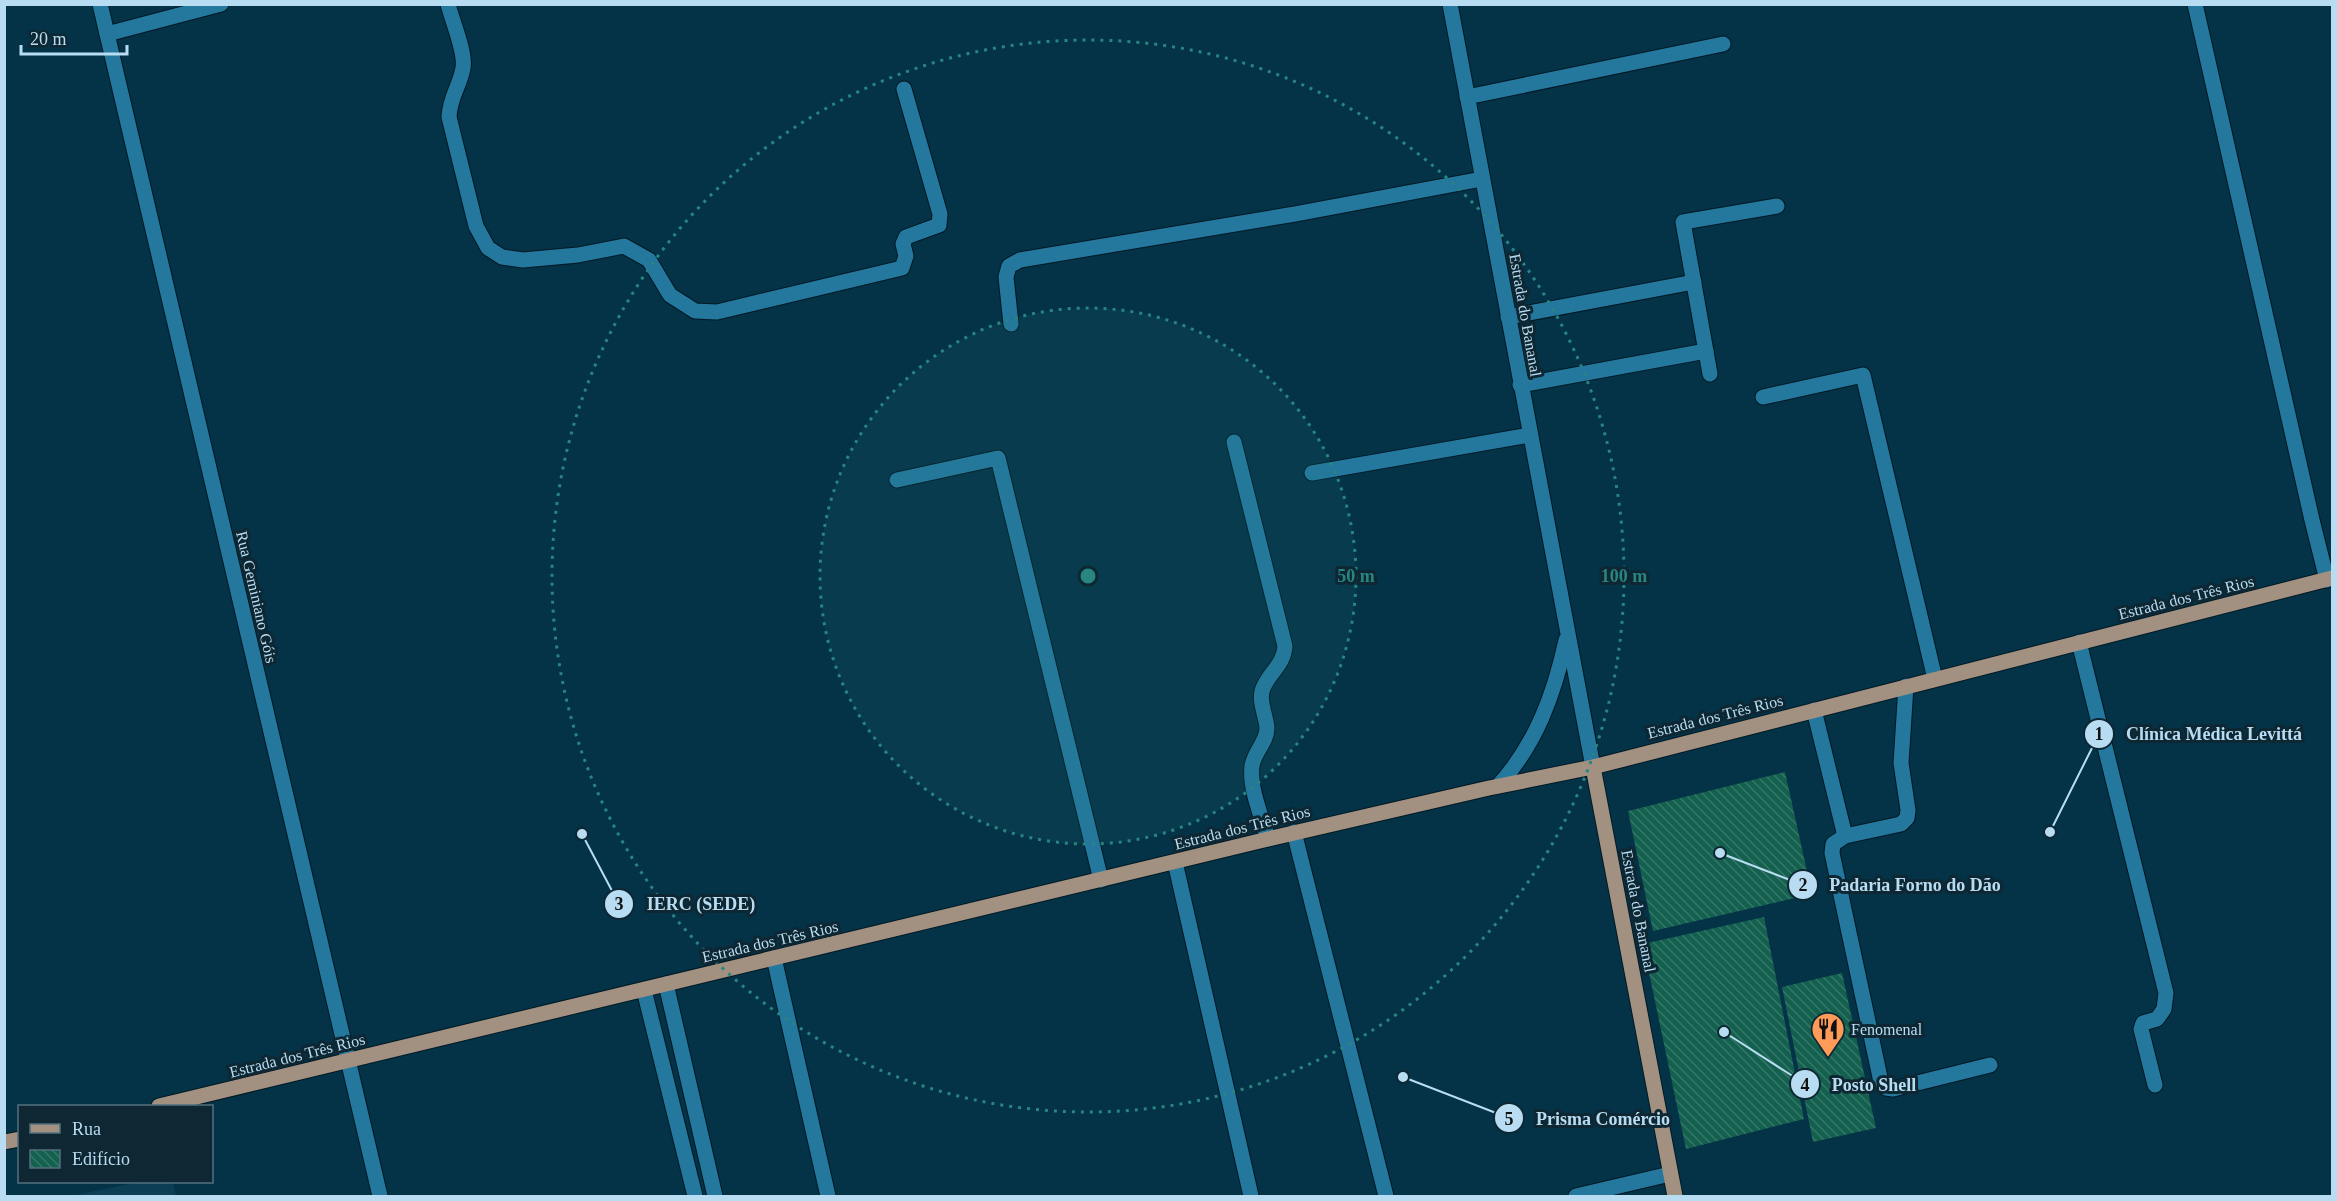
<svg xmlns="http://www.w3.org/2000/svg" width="2337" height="1201" font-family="Georgia,serif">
<defs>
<pattern id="building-back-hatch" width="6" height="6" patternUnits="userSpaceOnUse" patternTransform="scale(1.5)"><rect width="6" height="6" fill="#14604e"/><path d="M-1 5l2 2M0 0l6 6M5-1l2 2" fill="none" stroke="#347668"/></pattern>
</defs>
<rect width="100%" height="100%" fill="#043246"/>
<polygon fill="#0c3f55" points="138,1182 173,1182 176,1196 71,1196"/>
<g fill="url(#building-back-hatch)">
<polygon points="1785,772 1812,894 1653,931 1628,811"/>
<polygon points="1764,917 1804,1119 1686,1149 1643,944"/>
<polygon points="1842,973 1876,1128 1813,1142 1782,987"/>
</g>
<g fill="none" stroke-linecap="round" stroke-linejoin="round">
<g stroke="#011924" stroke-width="17">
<g id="lane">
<polyline points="2195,4 2312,520 2327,580"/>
<polyline points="107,34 221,4"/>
<polyline points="1467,97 1723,44"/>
<polyline points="1508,317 1694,282"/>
<polyline points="1710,374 1683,222 1777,206"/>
<polyline points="1520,385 1706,351"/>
<polyline points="1763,397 1863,375 1935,679"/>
<path d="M1234,442L1285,646C1284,664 1271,671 1264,686C1257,699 1266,714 1267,728C1267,742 1254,752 1252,766C1249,788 1262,817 1268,839"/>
<polyline points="1312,473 1530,435"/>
<polyline points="897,480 998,458 1101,880"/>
<polyline points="2079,642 2166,993 2164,1009 2157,1019 2143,1023 2141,1029 2155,1085"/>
<polyline points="1906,686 1901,763 1908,810 1907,818 1901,824 1845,836 1833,844 1832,853 1881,1082 1886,1088 1893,1089 1990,1065"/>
<polyline points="1814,710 1845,836"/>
<polyline points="1294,832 1386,1196"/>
<polyline points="774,958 828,1196"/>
<polyline points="666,984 715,1196"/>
<polyline points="644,990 695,1196"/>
<polyline points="1576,1196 1670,1174"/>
</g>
</g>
<g stroke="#011924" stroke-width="17">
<g id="street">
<path d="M448,4C452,21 466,52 463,68C460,86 450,96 449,117L476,226L488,248L502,257L523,260L578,255L624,246L649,260L670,295L695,311L717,312L902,268L906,256L903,244L906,237L939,225L940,214L904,89"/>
<polyline points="1011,324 1006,277 1009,266 1020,260 1295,214 1482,179"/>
<polyline points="1175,862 1251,1196"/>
</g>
</g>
<g stroke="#011924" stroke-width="17">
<g id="secondary">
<polyline points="100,4 380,1196"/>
<polyline points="1450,4 1593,767"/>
<path d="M1498,786C1536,744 1554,695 1566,640"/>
</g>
</g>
<g stroke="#011924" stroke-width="17">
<g id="primary">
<polyline points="1593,767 1675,1196"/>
<polyline points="159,1106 1268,839 1489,788 1593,767 2332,578"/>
<polyline points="4,1142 20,1139"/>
</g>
</g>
<use href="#lane" stroke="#24779d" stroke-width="15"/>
<use href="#street" stroke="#24779d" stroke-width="15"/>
<use href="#secondary" stroke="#24779d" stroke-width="15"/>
<use href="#primary" stroke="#a29181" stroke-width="15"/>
</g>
<circle cx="1088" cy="576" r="268" fill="#288582" fill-opacity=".12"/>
<g fill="none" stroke="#288582" stroke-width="3" stroke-dasharray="3 6">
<circle cx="1088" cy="576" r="268"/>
<circle cx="1088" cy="576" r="536"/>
</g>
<defs>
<g id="restaurant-pin" transform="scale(1.725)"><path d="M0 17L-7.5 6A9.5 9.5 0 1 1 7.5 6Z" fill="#ff9b59" stroke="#0e2733"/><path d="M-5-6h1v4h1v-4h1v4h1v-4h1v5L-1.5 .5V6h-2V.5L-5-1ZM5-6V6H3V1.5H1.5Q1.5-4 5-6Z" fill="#111"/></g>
</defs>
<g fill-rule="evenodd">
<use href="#restaurant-pin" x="1828" y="1029"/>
</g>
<g text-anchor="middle" stroke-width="6" stroke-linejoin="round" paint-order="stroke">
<g font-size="16" fill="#b8ddf2" stroke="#0e2733">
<text transform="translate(1526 315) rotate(80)" y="6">Estrada do Bananal</text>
<text transform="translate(257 597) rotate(77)" y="6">Rua Geminiano Góis</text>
<text transform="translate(2186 597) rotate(-14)" y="6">Estrada dos Três Rios</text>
<text transform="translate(1715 716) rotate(-14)" y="6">Estrada dos Três Rios</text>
<text transform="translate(1242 827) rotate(-14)" y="6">Estrada dos Três Rios</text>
<text transform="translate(1639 911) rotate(79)" y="6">Estrada do Bananal</text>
<text transform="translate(770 941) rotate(-13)" y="6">Estrada dos Três Rios</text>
<text transform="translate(297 1055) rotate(-14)" y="6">Estrada dos Três Rios</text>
</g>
<g font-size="16" fill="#b8ddf2" stroke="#0e2733" text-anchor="start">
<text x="1851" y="1035">Fenomenal</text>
</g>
</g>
<circle cx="1088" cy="576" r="9" fill="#288582" stroke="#0e2733" stroke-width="3"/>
<g font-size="18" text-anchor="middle" font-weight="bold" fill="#288582" stroke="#0e2733" stroke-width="6" stroke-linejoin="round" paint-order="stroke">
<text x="1356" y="582">50 m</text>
<text x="1624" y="582">100 m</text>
</g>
<path fill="none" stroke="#b8ddf2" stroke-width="2" d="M2050 832L2099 734M1720 853L1803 885M582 834L619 904M1724 1032L1805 1084M1403 1077L1509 1118"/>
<g fill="#b8ddf2" stroke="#0e2733" stroke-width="2">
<circle cx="2050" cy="832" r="6"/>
<circle cx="1720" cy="853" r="6"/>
<circle cx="582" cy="834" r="6"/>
<circle cx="1724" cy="1032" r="6"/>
<circle cx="1403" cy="1077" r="6"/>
<circle cx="2099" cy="734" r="15"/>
<circle cx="1803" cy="885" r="15"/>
<circle cx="619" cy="904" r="15"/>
<circle cx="1805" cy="1084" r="15"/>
<circle cx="1509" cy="1118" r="15"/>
</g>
<g font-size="18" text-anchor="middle" font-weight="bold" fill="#111">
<text x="2099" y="740">1</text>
<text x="1803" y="891">2</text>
<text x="619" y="910">3</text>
<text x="1805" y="1091">4</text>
<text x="1509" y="1125">5</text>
</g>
<g font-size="18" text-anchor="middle" font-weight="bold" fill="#b8ddf2" stroke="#0e2733" stroke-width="6" stroke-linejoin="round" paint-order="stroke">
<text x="2214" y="740">Clínica Médica Levittá</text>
<text x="1915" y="891">Padaria Forno do Dão</text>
<text x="701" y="910">IERC (SEDE)</text>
<text x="1874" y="1091">Posto Shell</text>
<text x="1603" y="1125">Prisma Comércio</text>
</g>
<rect width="2337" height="1201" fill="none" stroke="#b8ddf2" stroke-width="12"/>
<rect x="18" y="1105" width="195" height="78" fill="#0e2733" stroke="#52707f" stroke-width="1.5"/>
<rect x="30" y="1124" width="30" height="9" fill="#a29181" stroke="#52707f" stroke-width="1.5"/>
<text x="72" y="1135" font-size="18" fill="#b8ddf2">Rua</text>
<rect x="30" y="1150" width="30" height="18" fill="url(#building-back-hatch)" stroke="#52707f" stroke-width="1.5"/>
<text x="72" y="1165" font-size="18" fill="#b8ddf2">Edifício</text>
<path d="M21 45v9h106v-9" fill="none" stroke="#b8ddf2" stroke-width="3"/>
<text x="30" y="45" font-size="18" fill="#b8ddf2" stroke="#0e2733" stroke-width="4.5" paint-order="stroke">20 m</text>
</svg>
